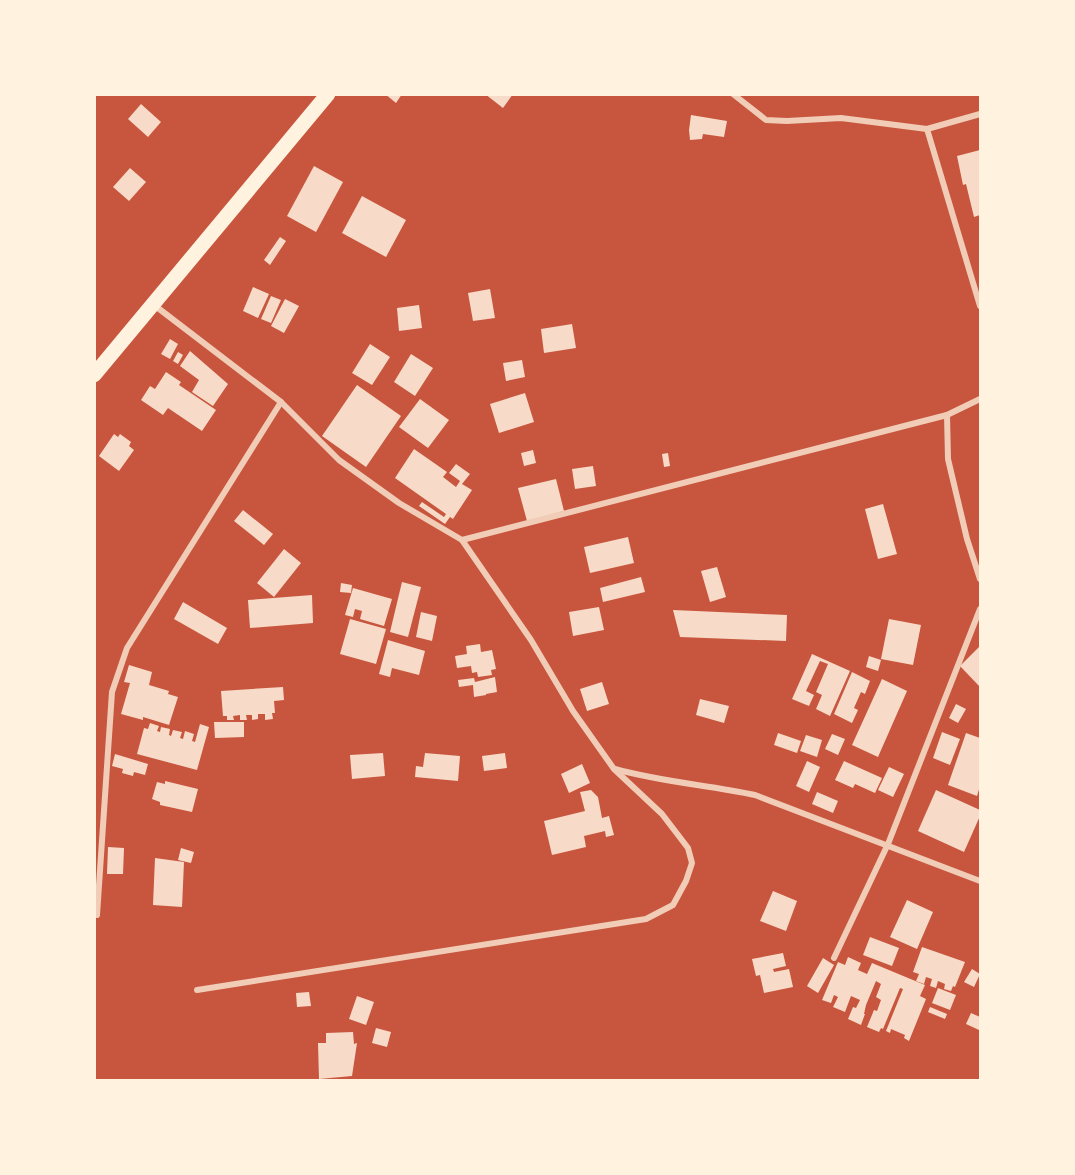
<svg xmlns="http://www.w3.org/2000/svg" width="1075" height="1175" font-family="'Roboto Condensed',sans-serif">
<rect width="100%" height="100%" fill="#c8553d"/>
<g fill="#f7dbc8">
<polygon points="385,94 402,94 396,103"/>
<polygon points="485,94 513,94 503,108"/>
<polygon points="141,104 161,122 148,137 128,119"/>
<polygon points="691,115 727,121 724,137 703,134 702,139 690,140 689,130"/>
<polygon points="980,150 980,215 974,217 966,184 963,185 957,156"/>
<polygon points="314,166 343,182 316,232 287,216"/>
<polygon points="130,168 146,182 129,201 113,187"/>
<polygon points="362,196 406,220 386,257 342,233"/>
<polygon points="280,237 286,241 270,265 264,260"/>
<polygon points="253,287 269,294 258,318 243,311"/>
<polygon points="490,289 495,318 473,321 468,293"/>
<polygon points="271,296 281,300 271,323 261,319"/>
<polygon points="285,299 299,306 284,333 271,326"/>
<polygon points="419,305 422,328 399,331 397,308"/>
<polygon points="572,324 576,348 544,353 541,329"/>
<polygon points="170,339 178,344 170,359 161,354"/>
<polygon points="370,344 390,357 372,385 352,373"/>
<polygon points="190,351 228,384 213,406 192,392 199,380 180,366"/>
<polygon points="178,352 183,355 178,364 173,361"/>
<polygon points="411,354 433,368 415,396 394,382"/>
<polygon points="522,360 525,377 506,381 503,363"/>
<polygon points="166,372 181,382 179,385 216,410 202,431 168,408 163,415 141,400 150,386 155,389"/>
<polygon points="357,385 401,416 366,467 322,436"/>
<polygon points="525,393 534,422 499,433 490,404"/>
<polygon points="420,399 449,420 428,448 399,427"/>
<polygon points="114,434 118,437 120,434 131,442 129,446 134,450 119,471 99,456"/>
<polygon points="414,449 447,472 443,477 456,487 460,481 449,473 456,464 470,474 462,484 472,490 453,519 450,517 445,524 419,506 422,502 444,517 446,514 395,478"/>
<polygon points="533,450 536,463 524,466 521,453"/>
<polygon points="668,453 670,466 664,467 662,454"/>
<polygon points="593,466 596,486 575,489 572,469"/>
<polygon points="556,479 564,511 527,521 518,488"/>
<polygon points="883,504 897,554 878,559 865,509"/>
<polygon points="243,510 273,534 264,545 234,521"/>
<polygon points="628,537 634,563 590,573 584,547"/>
<polygon points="284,549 301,563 274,597 257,583"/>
<polygon points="717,567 726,597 710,602 701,571"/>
<polygon points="641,577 645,592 603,602 600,588"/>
<polygon points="402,582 421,587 408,637 390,632"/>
<polygon points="341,583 352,585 351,593 340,592"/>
<polygon points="353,588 392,599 384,626 360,619 362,611 355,609 353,617 345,615"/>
<polygon points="312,595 313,623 250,628 248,600"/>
<polygon points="183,602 227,628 218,644 174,619"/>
<polygon points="599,607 604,630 573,636 569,612"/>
<polygon points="673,610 787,615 786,641 680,637"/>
<polygon points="421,612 437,616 432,641 416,637"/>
<polygon points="350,619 386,629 376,664 340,654"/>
<polygon points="889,619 921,625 913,665 881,659"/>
<polygon points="388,640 425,651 419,675 392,668 390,677 379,674"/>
<polygon points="480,644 481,652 492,650 496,669 491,670 492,675 478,677 477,672 472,673 471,666 457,668 455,656 467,654 466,646"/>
<polygon points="979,647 980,648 980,687 960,666"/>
<polygon points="812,654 850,671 830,716 816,709 822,695 816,692 828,664 820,661 806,691 814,695 809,706 792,699"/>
<polygon points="869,656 881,660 878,671 866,667"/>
<polygon points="129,665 152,672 149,685 169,691 168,694 178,697 169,725 143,717 143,720 121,714 130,683 124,682"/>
<polygon points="852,672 870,681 865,694 861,692 854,708 858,710 852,723 834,714"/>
<polygon points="495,677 497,692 486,694 486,695 474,697 473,685 459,687 458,680 474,678 475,682"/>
<polygon points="882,679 907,691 878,757 852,745"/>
<polygon points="602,682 609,704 587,711 580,689"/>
<polygon points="283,687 284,700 274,701 275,713 272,713 273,719 265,720 265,714 258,714 258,719 252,720 252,715 246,715 247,720 240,720 240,715 233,716 234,720 227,720 227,716 223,716 221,691"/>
<polygon points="700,699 729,706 724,723 696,715"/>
<polygon points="956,704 966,709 958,723 949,718"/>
<polygon points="214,722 244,722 244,737 215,738"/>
<polygon points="150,723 159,726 157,731 160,732 161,727 170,729 169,735 171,736 173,730 182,732 180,738 183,739 185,731 194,734 192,741 195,742 200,724 209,727 197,770 137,754 144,728 148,729"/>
<polygon points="942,732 960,739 950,765 933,758"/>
<polygon points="778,733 801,741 797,753 774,745"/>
<polygon points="966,733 980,738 980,786 977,796 948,785"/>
<polygon points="832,734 845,739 838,755 825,749"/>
<polygon points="806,735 822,740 817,757 800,751"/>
<polygon points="383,753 385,776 352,779 350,755"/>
<polygon points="425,753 460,756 458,781 415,777 416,766 423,767"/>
<polygon points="505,753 507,768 484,771 482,756"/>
<polygon points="115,754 148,764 145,775 134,772 133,776 122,773 123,769 112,766"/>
<polygon points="807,761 820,767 809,792 796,786"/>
<polygon points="844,761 882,778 875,793 855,784 853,788 835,780"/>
<polygon points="582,764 590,783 569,793 561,774"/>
<polygon points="889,767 904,774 893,797 878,790"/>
<polygon points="165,781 198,789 192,812 160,805 160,802 152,799 157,782 165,784"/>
<polygon points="591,790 598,797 602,818 609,816 614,835 606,837 605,831 584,836 586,847 552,855 544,821 585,811 580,792"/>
<polygon points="936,790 980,810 980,816 964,852 918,831"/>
<polygon points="817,792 838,801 833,813 812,804"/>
<polygon points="108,847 124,848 123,874 107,874"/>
<polygon points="181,848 194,852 191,863 178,860"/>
<polygon points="155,858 184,862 182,907 153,905"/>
<polygon points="773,891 797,901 786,931 760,921"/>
<polygon points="907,900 933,912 917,949 890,937"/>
<polygon points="870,937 899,948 892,966 863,955"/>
<polygon points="922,947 965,962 955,987 953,986 951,991 944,989 945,984 938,981 936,988 930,986 932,979 926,977 924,984 916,981 919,974 913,972"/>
<polygon points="783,953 786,966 773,969 774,972 789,969 793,987 764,993 760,975 756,976 752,959"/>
<polygon points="848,957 861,963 858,970 867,974 872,963 925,985 920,996 926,999 909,1041 904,1038 905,1035 891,1029 890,1033 886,1031 903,989 900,988 883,1029 881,1028 879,1032 867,1027 874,1010 877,1011 881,1000 876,997 881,984 876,981 866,1005 864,1014 865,1014 861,1025 848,1019 853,1007 856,1008 860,1000 851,996 845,1012 833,1007 838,997 834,995 831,1003 822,1000 838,962 845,965"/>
<polygon points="823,958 834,965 818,993 807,986"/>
<polygon points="972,969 980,974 974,987 964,982"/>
<polygon points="938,988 956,995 950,1010 932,1003"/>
<polygon points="309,992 311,1006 297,1007 296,993"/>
<polygon points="357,996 374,1002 366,1025 349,1019"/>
<polygon points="930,1007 947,1014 945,1019 928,1012"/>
<polygon points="971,1013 980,1017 979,1030 966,1024"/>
<polygon points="376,1028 391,1032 387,1047 372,1043"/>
<polygon points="353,1032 354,1044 357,1043 352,1076 319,1079 318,1043 326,1043 326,1033"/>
</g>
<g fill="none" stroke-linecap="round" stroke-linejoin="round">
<g stroke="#f1ccb7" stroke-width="6">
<polyline points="733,94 766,120 787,121 841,118 927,129 980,114"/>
<polyline points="927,129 980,306"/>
<polyline points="154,305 281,402 339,460 399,503 462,540 531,640 573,711 614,769 662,814 688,848 692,863 686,881 673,905 646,919 197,990"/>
<polyline points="947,415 948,459 967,539 980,579"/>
<polyline points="462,540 947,415 980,399"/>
<path d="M615,769C661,782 709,785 755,795L980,881"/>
<polyline points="97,915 112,692 127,648 281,402"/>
<polyline points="834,958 888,844 980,609"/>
</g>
<polyline stroke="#fff3e0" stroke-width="15" points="94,375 328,94"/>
</g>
<rect width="1075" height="1175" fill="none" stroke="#fff3e0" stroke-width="192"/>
</svg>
